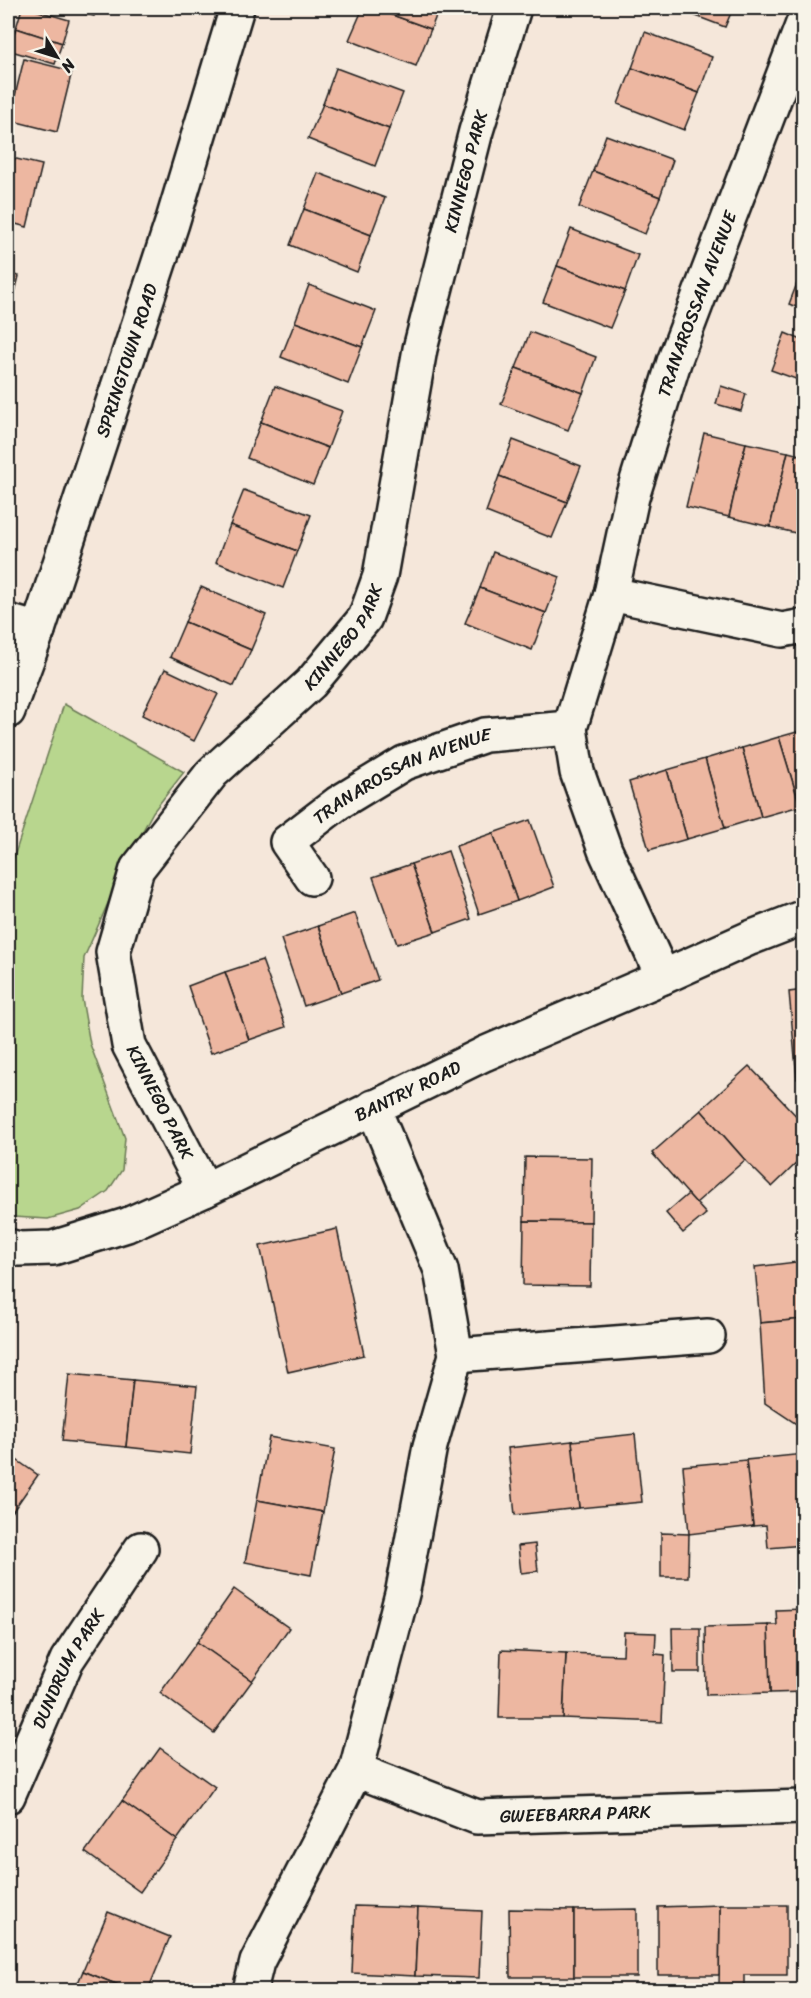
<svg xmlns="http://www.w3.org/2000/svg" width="811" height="1998" font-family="Sriracha,sans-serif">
<rect width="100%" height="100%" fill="#f5e7da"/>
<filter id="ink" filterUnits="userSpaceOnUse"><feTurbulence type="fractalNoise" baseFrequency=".0167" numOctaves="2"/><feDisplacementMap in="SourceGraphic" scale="12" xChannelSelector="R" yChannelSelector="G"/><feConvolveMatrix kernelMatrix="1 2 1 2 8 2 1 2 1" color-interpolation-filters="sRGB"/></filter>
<g filter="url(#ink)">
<polygon fill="#b8d68e" stroke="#6a7955" stroke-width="1.5" points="64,704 184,772 153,812 126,862 84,958 82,999 90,1044 125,1138 122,1170 108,1191 80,1210 48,1219 13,1217 8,1215 8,875"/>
<g fill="#edb7a1" stroke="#1c1c1c" stroke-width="1.5">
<polygon points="22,8 28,8 69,20 62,43 16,28"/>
<polygon points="60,8 96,8 94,16"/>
<polygon points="363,8 373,8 431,29 416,66 349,40"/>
<polygon points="373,8 439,8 431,29"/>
<polygon points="675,8 733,8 725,27"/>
<polygon points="16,28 62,43 55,64 8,50"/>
<polygon points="645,32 712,57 699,93 632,68"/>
<polygon points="24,59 72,71 57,132 9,120"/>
<polygon points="336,68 403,93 389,129 323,104"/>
<polygon points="632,68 699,93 684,130 618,104"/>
<polygon points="323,104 389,129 375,166 308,139"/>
<polygon points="606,135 673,160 660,197 593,171"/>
<polygon points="8,157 42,165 27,227 8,222"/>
<polygon points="593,171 660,197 645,234 579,207"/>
<polygon points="318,173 385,198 371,235 304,209"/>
<polygon points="304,209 371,235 357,272 290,245"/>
<polygon points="571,229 638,255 625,291 557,266"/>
<polygon points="557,266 625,291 610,328 543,302"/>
<polygon points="803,268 804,268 804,310 789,304"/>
<polygon points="8,274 19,276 8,321"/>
<polygon points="309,285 376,311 362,347 295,322"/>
<polygon points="295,322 362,347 348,384 281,357"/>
<polygon points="530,332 596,357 583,393 516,368"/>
<polygon points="785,333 804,341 804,382 771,370"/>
<polygon points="516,368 583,393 568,430 501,404"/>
<polygon points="275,386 342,411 328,448 261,422"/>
<polygon points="721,386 746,394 741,411 716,404"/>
<polygon points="261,422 328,448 313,485 247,458"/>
<polygon points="704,433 746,443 729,517 686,507"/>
<polygon points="513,440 581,466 567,502 499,476"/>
<polygon points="746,443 788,452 770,527 729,517"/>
<polygon points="788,452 804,456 804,535 770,527"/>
<polygon points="499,476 567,502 552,538 486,512"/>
<polygon points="244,490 311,515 297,551 230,525"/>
<polygon points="230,525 297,551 283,588 216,562"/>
<polygon points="493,552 560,577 546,613 480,588"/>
<polygon points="201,587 266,615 251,650 185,622"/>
<polygon points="480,588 546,613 532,650 465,623"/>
<polygon points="185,622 251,650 234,686 170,657"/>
<polygon points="165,669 218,694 194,741 142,715"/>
<polygon points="804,730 804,805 800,806 779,737"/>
<polygon points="779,737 800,806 761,817 742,748"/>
<polygon points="742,748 761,817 725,828 705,759"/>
<polygon points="705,759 725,828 687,839 667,770"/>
<polygon points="667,770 687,839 649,850 629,782"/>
<polygon points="530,820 554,887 517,901 493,833"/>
<polygon points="493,833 517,901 479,914 456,846"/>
<polygon points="448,851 471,919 435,932 411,864"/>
<polygon points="411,864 435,932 397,944 373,877"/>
<polygon points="355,913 378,980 341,993 318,926"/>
<polygon points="318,926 341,993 304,1006 281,939"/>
<polygon points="262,960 286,1027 249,1040 225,972"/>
<polygon points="225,972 249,1040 211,1053 188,986"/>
<polygon points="804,990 804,1078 797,1079 789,992"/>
<polygon points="749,1066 804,1124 804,1159 802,1158 772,1187 745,1160 701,1110"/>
<polygon points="701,1110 745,1160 696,1203 652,1153"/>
<polygon points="525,1157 592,1158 591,1222 524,1221"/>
<polygon points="688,1194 706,1214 683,1233 666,1213"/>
<polygon points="524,1221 591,1222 590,1286 523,1285"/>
<polygon points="337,1229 364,1355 288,1372 260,1246"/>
<polygon points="804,1261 804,1319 760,1323 755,1267"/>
<polygon points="804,1319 804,1429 765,1403 760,1323"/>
<polygon points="69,1374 133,1380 126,1447 62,1441"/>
<polygon points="133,1380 197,1386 190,1454 126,1447"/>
<polygon points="635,1434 642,1502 579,1508 572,1441"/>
<polygon points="269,1437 335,1449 323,1512 257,1500"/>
<polygon points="572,1441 579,1508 515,1515 508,1448"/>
<polygon points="8,1454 38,1475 8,1518"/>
<polygon points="804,1454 804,1545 768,1548 766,1525 753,1526 746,1460"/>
<polygon points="746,1460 753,1526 689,1534 683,1466"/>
<polygon points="257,1500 323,1512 311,1575 245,1562"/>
<polygon points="661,1533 689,1534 688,1577 661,1577"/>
<polygon points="535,1544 538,1571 521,1573 518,1546"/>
<polygon points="234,1589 289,1628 252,1681 197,1642"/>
<polygon points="804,1609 804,1692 770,1693 768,1625 777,1625 776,1610"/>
<polygon points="768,1625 770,1693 706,1695 705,1627"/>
<polygon points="672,1628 700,1628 700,1672 673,1672"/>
<polygon points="624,1632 656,1633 655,1654 665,1655 662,1722 563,1718 566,1653 623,1655"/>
<polygon points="197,1642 252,1681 214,1733 160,1693"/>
<polygon points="501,1650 566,1653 563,1718 499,1718"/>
<polygon points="160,1748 215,1787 177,1840 122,1801"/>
<polygon points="122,1801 177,1840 140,1892 85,1852"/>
<polygon points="720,1905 787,1905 787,1975 744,1975 744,1990 719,1990"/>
<polygon points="720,1905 719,1975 658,1975 658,1907"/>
<polygon points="355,1906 418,1908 415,1976 352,1973"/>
<polygon points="418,1908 482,1911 479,1978 415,1976"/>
<polygon points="509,1909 574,1910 574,1977 510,1977"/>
<polygon points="637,1909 637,1977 574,1977 574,1910"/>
<polygon points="108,1912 170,1937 148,1990 131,1990 83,1971"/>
<polygon points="83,1971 131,1990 75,1990"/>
<polygon points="477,1984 504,1985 504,1990 477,1990"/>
</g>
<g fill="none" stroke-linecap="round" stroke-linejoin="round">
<g stroke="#1c1c1c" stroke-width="38">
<g id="minor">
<polyline points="611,594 782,630 804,626"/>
<polyline points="8,621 38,630"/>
<path id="s1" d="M312,878L287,842L338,803L404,763L485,735L570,728"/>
<path id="s2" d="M663,977L605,850L577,772L570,728L611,594L632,497L674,362L804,21"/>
<path id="s3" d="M205,1190L129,1045L113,952L137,869L212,773L311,683L365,618L380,576L420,349L476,131L514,8"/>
<path id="s4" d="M8,1246L19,1249L53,1248L127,1225L205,1190L484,1054L663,977L750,938L804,917"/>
<polyline points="456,1355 708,1336"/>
<path id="s5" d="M356,1770L477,1817L804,1807"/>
<path id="s6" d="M8,1796L67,1660L141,1549"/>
<polyline points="250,1990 257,1962 356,1770 403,1590 430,1446 456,1355 441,1270 373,1107"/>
</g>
</g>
<g stroke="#1c1c1c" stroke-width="38">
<g id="major">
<path id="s7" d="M8,711L38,630L172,223L237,8"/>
</g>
</g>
<use href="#minor" stroke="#f7f3e8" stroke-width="33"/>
<use href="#major" stroke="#f7f3e8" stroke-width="33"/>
</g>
</g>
<g text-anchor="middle" stroke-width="4.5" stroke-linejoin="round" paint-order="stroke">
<g font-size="18" fill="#1c1c1c" stroke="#f7f3e8">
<text dy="6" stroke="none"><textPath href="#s3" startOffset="1143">KINNEGO PARK</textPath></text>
<text dy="6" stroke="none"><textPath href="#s2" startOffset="710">TRANAROSSAN AVENUE</textPath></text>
<text dy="6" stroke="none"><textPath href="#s7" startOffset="370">SPRINGTOWN ROAD</textPath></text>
<text dy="6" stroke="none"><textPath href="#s3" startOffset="657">KINNEGO PARK</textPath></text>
<text dy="6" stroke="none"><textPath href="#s1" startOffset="178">TRANAROSSAN AVENUE</textPath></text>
<text dy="6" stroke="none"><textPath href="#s4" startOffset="434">BANTRY ROAD</textPath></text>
<text transform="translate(160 1102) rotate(63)" y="6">KINNEGO PARK</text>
<text dy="6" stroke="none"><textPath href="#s6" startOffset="141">DUNDRUM PARK</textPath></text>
<text dy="6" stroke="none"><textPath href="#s5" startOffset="228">GWEEBARRA PARK</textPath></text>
</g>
</g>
<rect width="811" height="1998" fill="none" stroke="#f7f3e8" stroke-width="30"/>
<rect x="15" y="15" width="781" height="1968" fill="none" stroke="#1c1c1c" stroke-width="2" filter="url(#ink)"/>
<g transform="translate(57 57) rotate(128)" stroke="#f7f3e8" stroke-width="4.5" paint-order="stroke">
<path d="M0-4.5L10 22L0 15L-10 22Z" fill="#1c1c1c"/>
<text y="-9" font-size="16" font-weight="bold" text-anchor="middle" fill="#1c1c1c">N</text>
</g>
</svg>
